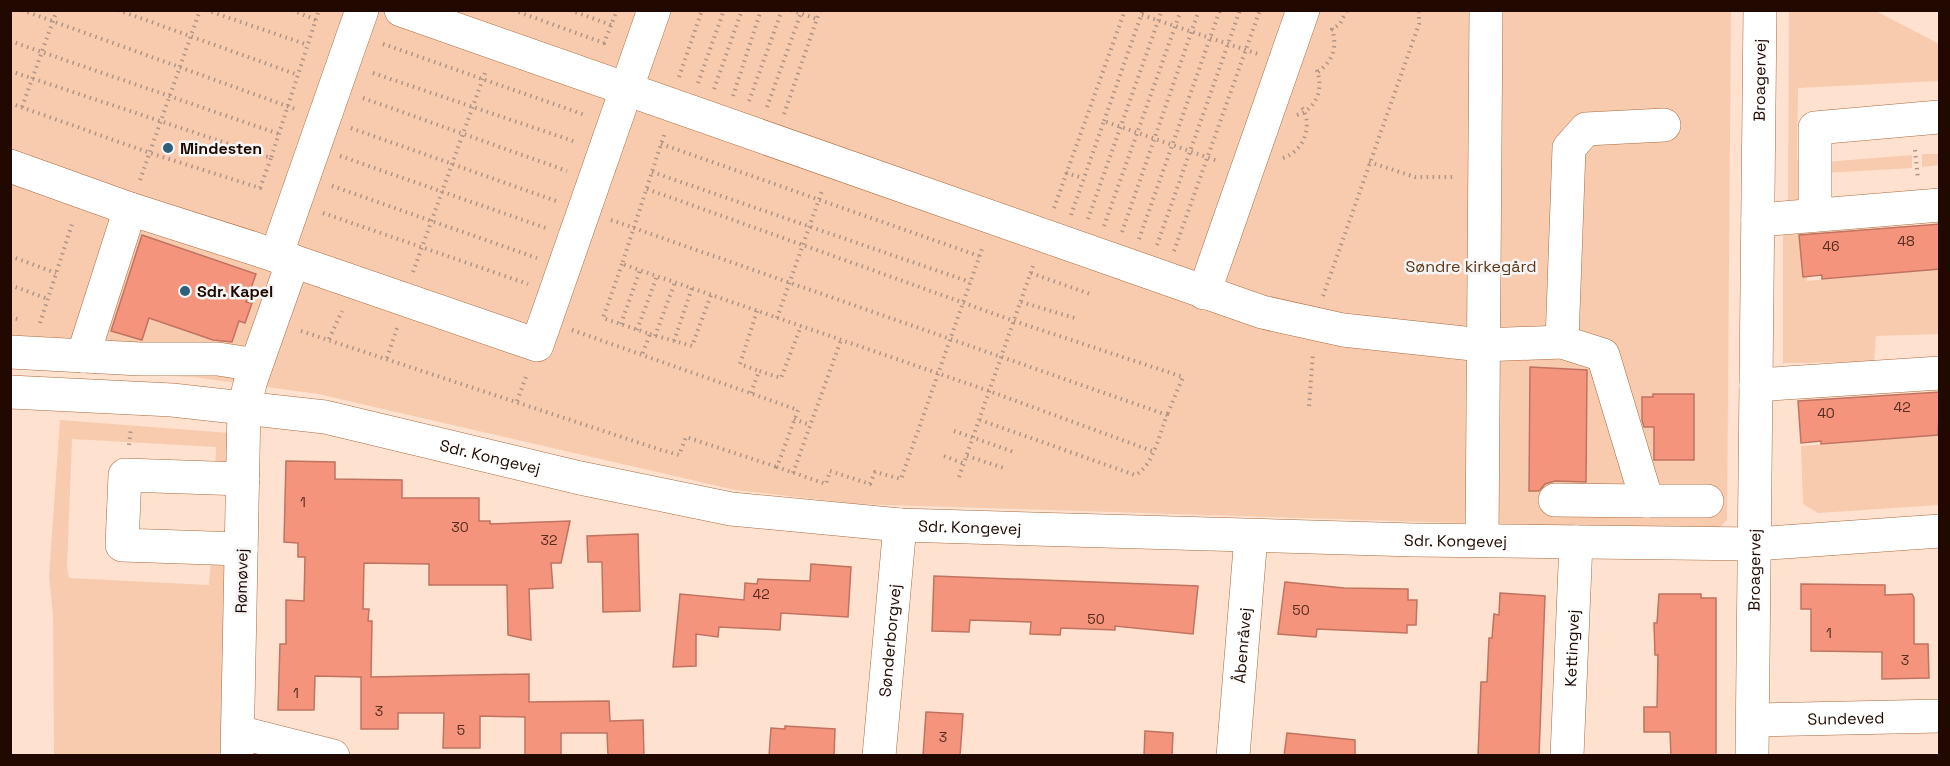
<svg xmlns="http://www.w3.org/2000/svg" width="1950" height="766" font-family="'Space Grotesk',sans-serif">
<rect width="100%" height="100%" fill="#fee1cf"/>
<g fill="#f8cbaf">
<polygon points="11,11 1731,11 1727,520 1716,531 856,504 735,490 318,394 193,377 11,369"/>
<polygon points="1789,11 1876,11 1939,44 1939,81 1798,88 1797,159 1803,162 1805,202 1788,203"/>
<polygon points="1922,154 1939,154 1939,165 1922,167"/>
<polygon points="1912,155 1912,168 1825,173 1825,162"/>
<polygon points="1799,234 1803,276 1807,276 1807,281 1939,269 1939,334 1876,336 1874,362 1783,363 1783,235"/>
<polygon points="60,420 230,433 231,466 215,469 216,447 72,439 67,567 69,578 209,585 211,562 228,563 226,755 54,755 53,615 49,576"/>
<polygon points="1939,434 1939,505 1818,513 1803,504 1801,446"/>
</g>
<g fill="#f5947d" stroke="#c07360" stroke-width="1.5">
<polygon points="1940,224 1940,269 1822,279 1822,275 1803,277 1799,235"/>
<polygon points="142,235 256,274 246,302 252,303 245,323 239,321 232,342 213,340 149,318 142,340 111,331"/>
<polygon points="1530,367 1587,370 1586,482 1555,481 1545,484 1539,491 1529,491"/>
<polygon points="1940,392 1938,435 1821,444 1821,441 1801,443 1798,401"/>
<polygon points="1653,394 1694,394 1694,460 1654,460 1654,427 1644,427 1642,420 1642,397 1653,397"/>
<polygon points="286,461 335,462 335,479 402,480 402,498 479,498 479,521 490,521 490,524 570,521 561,563 551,563 553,588 529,589 531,640 508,635 507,585 429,585 429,564 364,563 363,609 369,609 368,621 372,621 371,677 529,674 529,702 609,701 610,721 643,720 644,756 608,756 607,733 561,733 561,756 525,756 525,717 480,716 480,748 443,748 444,713 398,713 398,729 361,729 361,677 315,676 314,710 278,710 280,644 286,644 286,600 304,601 305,557 298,557 298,543 284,542"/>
<polygon points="638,534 640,611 603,612 602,562 588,562 587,536"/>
<polygon points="811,564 851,567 848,617 781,613 780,630 719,627 718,637 696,634 696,666 673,667 680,594 744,600 745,583 757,584 758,579 810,581"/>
<polygon points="934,576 1198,586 1193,634 1115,626 1115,630 1061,628 1060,635 1030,634 1031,622 970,620 969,632 932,631"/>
<polygon points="1285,582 1344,588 1408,589 1408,600 1417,600 1416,625 1407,625 1407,633 1317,629 1316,637 1278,634"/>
<polygon points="1801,584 1885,585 1885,595 1912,594 1914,598 1914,644 1928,644 1929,678 1882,679 1882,652 1811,651 1811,609 1801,609"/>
<polygon points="1500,593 1545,596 1539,756 1478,756 1481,682 1487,682 1489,638 1492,638 1494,614 1499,615"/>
<polygon points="1659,594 1701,594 1701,598 1716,598 1716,756 1671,756 1670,732 1644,732 1644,707 1657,707 1658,655 1655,655 1654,623 1657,623"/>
<polygon points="926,712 963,714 960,756 923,756"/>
<polygon points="785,726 835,729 834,756 769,756 771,728 785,729"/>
<polygon points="1145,731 1173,733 1172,756 1144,756"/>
<polygon points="1287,733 1355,740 1355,756 1284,756"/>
</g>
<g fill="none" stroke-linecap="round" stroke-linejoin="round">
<g stroke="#ab6b3e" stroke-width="34">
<g id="minor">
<polyline points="401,10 1262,312 1343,330 1482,345 1562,342 1603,355 1647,501 1707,501"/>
<polyline points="10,166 130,209"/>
<polyline points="1815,215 1815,128 1939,117"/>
<polyline points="1758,220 1940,205"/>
<polyline points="276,256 362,10"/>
<polyline points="293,261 537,345 654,10"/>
<polyline points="1204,293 1303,10"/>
<polyline points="1562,342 1569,148 1586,129 1664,125"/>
<polyline points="10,352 140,359 218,359 256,365"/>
<polyline points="83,356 130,209 293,261 251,380 244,407 237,756"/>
<polyline points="1756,385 1940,373"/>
<path id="s1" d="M10,392L172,400L325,417L580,478L731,509L900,525L1414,540L1755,544L1940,531"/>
<polyline points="1555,500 1647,501"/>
<polyline points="1482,540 1486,10"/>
<polyline points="241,549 122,545 125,475 243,479"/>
<path id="s2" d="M1753,720L1940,716"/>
<polyline points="238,732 333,756"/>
<path id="s3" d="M879,756L900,525"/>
<path id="s4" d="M1233,756L1251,536"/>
<path id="s5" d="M1567,756L1576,542"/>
<path id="s6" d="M1752,756L1760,10"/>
</g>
</g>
<g stroke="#b09486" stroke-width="4" stroke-dasharray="1.5 4.5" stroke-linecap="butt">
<polyline points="22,10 295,109"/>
<polyline points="118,10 298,75"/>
<polyline points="206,10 308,45"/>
<polyline points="292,10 316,20"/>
<polyline points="513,10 604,43 617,10"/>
<polyline points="570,10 611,25"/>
<polyline points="791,10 817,19"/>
<polyline points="1142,15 1258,54"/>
<polyline points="1331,30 1340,24 1347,10"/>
<polyline points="10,41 279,134"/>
<polyline points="383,44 585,115"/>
<polyline points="10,71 271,158 319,10"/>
<path d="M1318,72C1334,60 1338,45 1331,26"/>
<polyline points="373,73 576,142"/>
<polyline points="679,77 702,10"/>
<polyline points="698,83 724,10"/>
<polyline points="714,89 742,10"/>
<polyline points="733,96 761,10"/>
<polyline points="363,98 567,171"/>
<polyline points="749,101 782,10"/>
<polyline points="10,103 150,153 260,188 271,158"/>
<polyline points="22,107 57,10"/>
<polyline points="767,107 802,10"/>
<polyline points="784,114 820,10"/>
<path d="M1297,115C1318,108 1324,87 1316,68"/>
<polyline points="1104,121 1143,10"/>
<polyline points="351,128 556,201"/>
<polyline points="664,135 622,264 989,391 1152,451"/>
<polyline points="661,144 979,256"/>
<polyline points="1915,150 1918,179"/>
<polyline points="340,156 546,228"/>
<path d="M1283,158C1304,151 1314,125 1301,106"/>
<polyline points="1369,162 1415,177 1456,177"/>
<polyline points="652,172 970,282"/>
<polyline points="1066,173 1083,178"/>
<polyline points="140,180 200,10"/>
<polyline points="332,186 537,258"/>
<polyline points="647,189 1014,321 1183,377 1167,415"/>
<polyline points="1054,208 1125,10"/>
<polyline points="323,213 528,284"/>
<polyline points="1071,215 1104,121 1218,161"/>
<polyline points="1088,219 1162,10"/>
<path d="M611,220L1167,415C1160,432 1153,467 1135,475L980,420"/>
<polyline points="1104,226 1181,10"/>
<polyline points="1122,232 1199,10"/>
<polyline points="1139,239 1220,10"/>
<polyline points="1157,245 1240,10"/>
<polyline points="1174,251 1260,10"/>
<polyline points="10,256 56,273"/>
<polyline points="622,264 603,318 650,334 642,355"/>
<polyline points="413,272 486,70"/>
<polyline points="1031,273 1090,294"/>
<polyline points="10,285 48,299"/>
<polyline points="1323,296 1419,24 1419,10"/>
<polyline points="1021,302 1078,319"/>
<polyline points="757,311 740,364 759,371"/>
<polyline points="10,317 21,320"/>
<polyline points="777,318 823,188"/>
<polyline points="40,323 73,221"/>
<polyline points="621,324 640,270"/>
<polyline points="572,330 798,410 777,467 826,484 830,471 870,484 875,472 901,479 983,246"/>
<polyline points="637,330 657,276"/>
<polyline points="301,331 658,449 679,455 686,437 777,467"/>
<polyline points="650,334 692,346 711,295"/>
<polyline points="655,336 675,282"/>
<polyline points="329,339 342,311"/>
<polyline points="674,341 692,288"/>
<polyline points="387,358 397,328"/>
<polyline points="751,393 759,371 781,378 801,326"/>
<polyline points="517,401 527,374"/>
<polyline points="1309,406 1313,353"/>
<polyline points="794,419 810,425"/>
<polyline points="954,431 1014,452"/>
<polyline points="129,445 131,428"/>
<polyline points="944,456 965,464"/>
<polyline points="967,456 1007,469"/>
<polyline points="793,473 841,340"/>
<polyline points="959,477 1034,263"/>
</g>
<use href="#minor" stroke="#fff" stroke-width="33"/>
</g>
<g fill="#2c617d" stroke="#f5f5f5" stroke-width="2">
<circle cx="168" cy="148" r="6"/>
<circle cx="185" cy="291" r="6"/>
</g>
<g text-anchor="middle" stroke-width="5" stroke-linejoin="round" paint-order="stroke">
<g font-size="14" fill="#562c1f">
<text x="1906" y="246">48</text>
<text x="1831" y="251">46</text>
<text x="1902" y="412">42</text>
<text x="1826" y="418">40</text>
<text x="303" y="507">1</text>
<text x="460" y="532">30</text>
<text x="549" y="545">32</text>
<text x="761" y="599">42</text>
<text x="1301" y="615">50</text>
<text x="1096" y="624">50</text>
<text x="1829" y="638">1</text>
<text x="1905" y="665">3</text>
<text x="296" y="698">1</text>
<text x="379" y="716">3</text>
<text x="461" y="735">5</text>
<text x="943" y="742">3</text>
</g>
<g font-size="16" fill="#210900" stroke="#f5f5f5">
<text dy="6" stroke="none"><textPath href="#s6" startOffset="676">Broagervej</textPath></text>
<text dy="6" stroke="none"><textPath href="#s1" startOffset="486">Sdr. Kongevej</textPath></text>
<text dy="6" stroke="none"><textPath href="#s1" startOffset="972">Sdr. Kongevej</textPath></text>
<text dy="6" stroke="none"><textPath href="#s1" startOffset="1458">Sdr. Kongevej</textPath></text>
<text dy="6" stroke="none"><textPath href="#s6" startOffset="186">Broagervej</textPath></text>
<text transform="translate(241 581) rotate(-89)" y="6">Rømøvej</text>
<text dy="6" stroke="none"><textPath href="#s3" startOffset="116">Sønderborgvej</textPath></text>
<text dy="6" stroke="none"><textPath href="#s4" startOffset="111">Åbenråvej</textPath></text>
<text dy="6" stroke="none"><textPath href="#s5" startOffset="108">Kettingvej</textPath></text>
<text dy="6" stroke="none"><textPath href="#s2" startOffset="93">Sundeved</textPath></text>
</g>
<g font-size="16" font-weight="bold" fill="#210900" stroke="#f5f5f5" text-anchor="start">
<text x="180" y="154">Mindesten</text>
<text x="197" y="297">Sdr. Kapel</text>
</g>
<g font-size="16" fill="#5e3517" stroke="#f5f5f5">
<text x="1471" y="272">Søndre kirkegård</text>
</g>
</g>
<rect width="1950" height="766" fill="none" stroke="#210900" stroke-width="24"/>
</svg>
